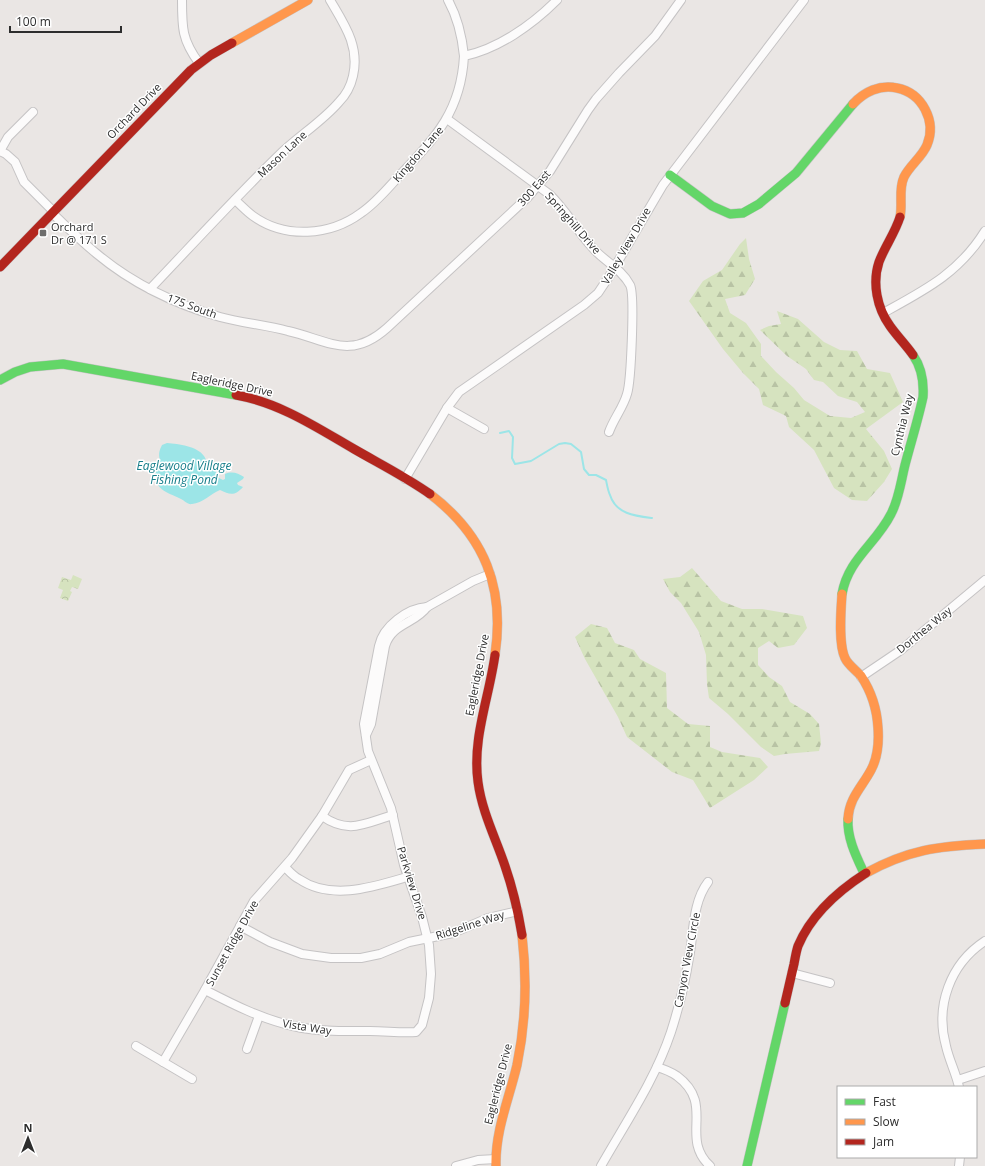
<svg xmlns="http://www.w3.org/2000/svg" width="985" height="1166" font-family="'Open Sans',sans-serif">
<defs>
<pattern id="forest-firs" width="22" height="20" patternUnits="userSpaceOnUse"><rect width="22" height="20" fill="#d6e3bf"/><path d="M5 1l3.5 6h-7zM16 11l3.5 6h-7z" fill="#b8c3a4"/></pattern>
<pattern id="park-crowns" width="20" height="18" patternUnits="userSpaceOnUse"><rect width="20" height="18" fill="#d6e3bf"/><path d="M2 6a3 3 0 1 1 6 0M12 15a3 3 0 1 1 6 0" fill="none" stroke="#b8c3a4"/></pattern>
</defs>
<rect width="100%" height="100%" fill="#eae6e4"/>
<g fill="url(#forest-firs)">
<polygon points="746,238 749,259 755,279 745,295 725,299 730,313 746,323 761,344 761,356 776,372 794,388 804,400 830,416 851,418 865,412 857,402 838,396 823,382 814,380 806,369 787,356 760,330 769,326 781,324 777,311 798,319 824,342 840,350 857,351 867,369 890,373 903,402 866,429 884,451 892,469 884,482 867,501 852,500 834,488 814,450 789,427 786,416 763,405 759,389 743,373 723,349 689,301 703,281 722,270 740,244"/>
<polygon points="692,568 721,601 742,609 762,609 803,616 807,628 794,645 778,648 769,641 758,648 758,665 769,677 782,686 790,702 810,714 819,724 821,743 819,751 785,754 774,756 761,747 728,714 709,698 707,684 706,655 699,632 681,603 670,592 663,579 680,577"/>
<polygon points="591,624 607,628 615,643 634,650 640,659 666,673 667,708 688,724 710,726 710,747 722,752 760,758 768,767 754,780 710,808 693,780 672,772 627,737 618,717 585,659 575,637"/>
</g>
<polygon fill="url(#park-crowns)" points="73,575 82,579 78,589 72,587 70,591 72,592 68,601 60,598 63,590 58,588 62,577 71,580"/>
<path fill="#9ce5e7" d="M167,443C179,444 197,446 204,456C207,461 208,466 212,470H215L219,478L223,480L225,479V474C232,471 238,473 244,477L243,479L237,483L238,485L243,487C235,496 230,495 220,490C210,494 203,503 192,504C188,505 185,501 181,499C165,491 153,490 156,468L160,465C160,456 157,455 162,445Z"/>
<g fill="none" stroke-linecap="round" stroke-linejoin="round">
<path stroke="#9ce5e7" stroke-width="2" d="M500,433L509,431L513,437L512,458L515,464L531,461L559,444L565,443L571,444L581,452L584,469L589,475H596L606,480C607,485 608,491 610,495C616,514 635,516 652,518"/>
<g stroke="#c5c3c4" stroke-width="10">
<g id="street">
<path d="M182,0C182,28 182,40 199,63"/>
<path d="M448,0C458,18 462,36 464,56"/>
<path d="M447,119L549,194C565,209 576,229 591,246C602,260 621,268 630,285C635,294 631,382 627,394C623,408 614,418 609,432"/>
<polyline points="0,151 6,154 15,162 24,182 54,212"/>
<polyline points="0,151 8,137 33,112"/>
<path d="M235,200C241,205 246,211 253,216C285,239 330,236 361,213C376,203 388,188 400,175C436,137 461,111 464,56C498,49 532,25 557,0"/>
<path d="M52,213C67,227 81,241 97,254C133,284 175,304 220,317C242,323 266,325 288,331C328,340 350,361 387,328L528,197L550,171L588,110L596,99L619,73L655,36L681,0"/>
<path d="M150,289C192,245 234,199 278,156C297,137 322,122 339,102C346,95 351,85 353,76C360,46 344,24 330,0"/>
<path d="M883,313C925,290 959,273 985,231"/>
<polyline points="447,408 484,429"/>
<polyline points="405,479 447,408 459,392 584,305 598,293 610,275 663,185 804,0"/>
<polyline points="861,677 901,650 985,580"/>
<path d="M366,735L371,724L385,646C392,623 415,624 427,607L473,581L490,574"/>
<path d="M322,816C349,835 365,823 393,815"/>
<path d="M285,867C289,871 293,876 299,879C331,901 373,887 407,877"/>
<polyline points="240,926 270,942 302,954 331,958 361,958 380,954 409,942 453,933 488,918 518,911"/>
<polyline points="792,973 830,983"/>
<path d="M205,990C234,1005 262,1019 293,1026C319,1032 345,1031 370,1031C386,1031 401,1033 416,1032L422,1025L429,998L431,974L429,945L422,917L404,865L391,808L368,751L364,724L379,646C383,626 408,608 427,607"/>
<polyline points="136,1046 192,1079"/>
<polyline points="247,1049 259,1016"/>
<polyline points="163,1062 205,990 254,901 292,858 322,816 349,770 371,760"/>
<path d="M657,1067C664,1069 671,1072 677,1076C716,1105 679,1137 710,1166"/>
<polyline points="958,1080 985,1071"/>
<path d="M959,1087C956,1073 949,1060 946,1046C935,1006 950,964 985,941"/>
<polyline points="456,1166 478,1160 496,1159"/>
<path d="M601,1166C626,1122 655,1080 671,1032C679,1007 685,983 689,958C694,933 692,903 708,882"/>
<polyline points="959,1166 960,1157"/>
</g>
</g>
<g stroke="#c5c3c4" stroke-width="10">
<g id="fast">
<polyline points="670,175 712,206 730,214 743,213 759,204 796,173 853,104"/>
<polyline points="0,380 15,372 30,367 63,364 236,395"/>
<path d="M842,594C848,559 876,544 891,514C899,499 901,481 905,465C911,442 918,420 923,397C924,382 922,368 913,355"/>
<path d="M848,819C847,838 856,856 864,873"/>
<polyline points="747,1166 785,1003"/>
</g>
</g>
<g stroke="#c5c3c4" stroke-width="10">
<g id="slow">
<polyline points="232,43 308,0"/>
<path d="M853,104C864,92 880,84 897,88C922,93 937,121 927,145C922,157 910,165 904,177C898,190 903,204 900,217"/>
<path d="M430,494C485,536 505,588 495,655"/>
<path d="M842,594C841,610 838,643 845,658C848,665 856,670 861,676C871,691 877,710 878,728C879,742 878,757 871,770C862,787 849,798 848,819"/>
<path d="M866,873C908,850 938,846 985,844"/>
<path d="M496,1166C495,1131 509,1099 517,1065C526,1022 527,978 522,935"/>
</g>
</g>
<g stroke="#c5c3c4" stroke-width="10">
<g id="jam">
<path d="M900,217C895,233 885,246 879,262C872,283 877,308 890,326C897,336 906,345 913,355"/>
<polyline points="0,267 191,70 211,55 232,43"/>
<path d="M236,395C280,403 316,427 354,449C380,464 406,477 430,494"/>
<path d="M495,655C489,698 472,739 478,782C482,812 496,839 505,866C513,889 518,911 522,935"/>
<path d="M785,1003C788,990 791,977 794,964C795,959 796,952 798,946C811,915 838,891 866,873"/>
</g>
</g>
<use href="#street" stroke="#fcfbfb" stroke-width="8"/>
<use href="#fast" stroke="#63d668" stroke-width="9"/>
<use href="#slow" stroke="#ff974d" stroke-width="9"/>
<use href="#jam" stroke="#b3261e" stroke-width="9"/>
</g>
<rect fill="#6f6e6d" stroke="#fff" stroke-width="1.5" x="39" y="229" width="8" height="8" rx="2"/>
<g text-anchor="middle" stroke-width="3" stroke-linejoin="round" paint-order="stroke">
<g font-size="11" fill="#2d2d2d" stroke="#fff">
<text transform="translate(134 111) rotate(-46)" y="4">Orchard Drive</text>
<text transform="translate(282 154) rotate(-43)" y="4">Mason Lane</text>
<text transform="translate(418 154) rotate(-49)" y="4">Kingdon Lane</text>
<text transform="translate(534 188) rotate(-49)" y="4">300 East</text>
<text transform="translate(573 223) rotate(49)" y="4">Springhill Drive</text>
<text transform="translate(626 246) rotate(-60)" y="4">Valley View Drive</text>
<text transform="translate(192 306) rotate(20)" y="4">175 South</text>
<text transform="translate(232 384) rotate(12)" y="4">Eagleridge Drive</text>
<text transform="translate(902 425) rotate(-76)" y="4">Cynthia Way</text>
<text transform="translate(924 630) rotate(-39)" y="4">Dorthea Way</text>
<text transform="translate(477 675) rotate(-79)" y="4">Eagleridge Drive</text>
<text transform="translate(412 883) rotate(73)" y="4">Parkview Drive</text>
<text transform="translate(470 925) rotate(-18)" y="4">Ridgeline Way</text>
<text transform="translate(232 943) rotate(-61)" y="4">Sunset Ridge Drive</text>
<text transform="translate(687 960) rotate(-79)" y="4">Canyon View Circle</text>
<text transform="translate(307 1027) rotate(9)" y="4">Vista Way</text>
<text transform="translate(498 1084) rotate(-76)" y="4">Eagleridge Drive</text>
</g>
<g font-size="11" fill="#2d2d2d" stroke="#fff" text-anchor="start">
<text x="51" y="231">Orchard<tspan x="51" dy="13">Dr @ 171 S</tspan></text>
</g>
<g font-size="12" font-style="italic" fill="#167e8a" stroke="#fff">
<text x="184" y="470">Eaglewood Village<tspan x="184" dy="14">Fishing Pond</tspan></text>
</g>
</g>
<rect x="837" y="1086" width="140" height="72" fill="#ffffff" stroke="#ababab"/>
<rect x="845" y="1099" width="20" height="6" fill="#63d668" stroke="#ababab"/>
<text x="873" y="1106" font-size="12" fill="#2d2d2d">Fast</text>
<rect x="845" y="1119" width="20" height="6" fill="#ff974d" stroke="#ababab"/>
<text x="873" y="1126" font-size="12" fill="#2d2d2d">Slow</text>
<rect x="845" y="1139" width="20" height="6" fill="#b3261e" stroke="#ababab"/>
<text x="873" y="1146" font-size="12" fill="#2d2d2d">Jam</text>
<g transform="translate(28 1138)" stroke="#ffffff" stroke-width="3" paint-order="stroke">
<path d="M0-3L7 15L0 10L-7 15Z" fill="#2d2d2d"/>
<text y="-6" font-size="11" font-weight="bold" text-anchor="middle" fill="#2d2d2d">N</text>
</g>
<path d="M10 26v6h111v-6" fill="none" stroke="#2d2d2d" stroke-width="2"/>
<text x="16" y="26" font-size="12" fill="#2d2d2d" stroke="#ffffff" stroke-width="3" paint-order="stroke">100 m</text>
</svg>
